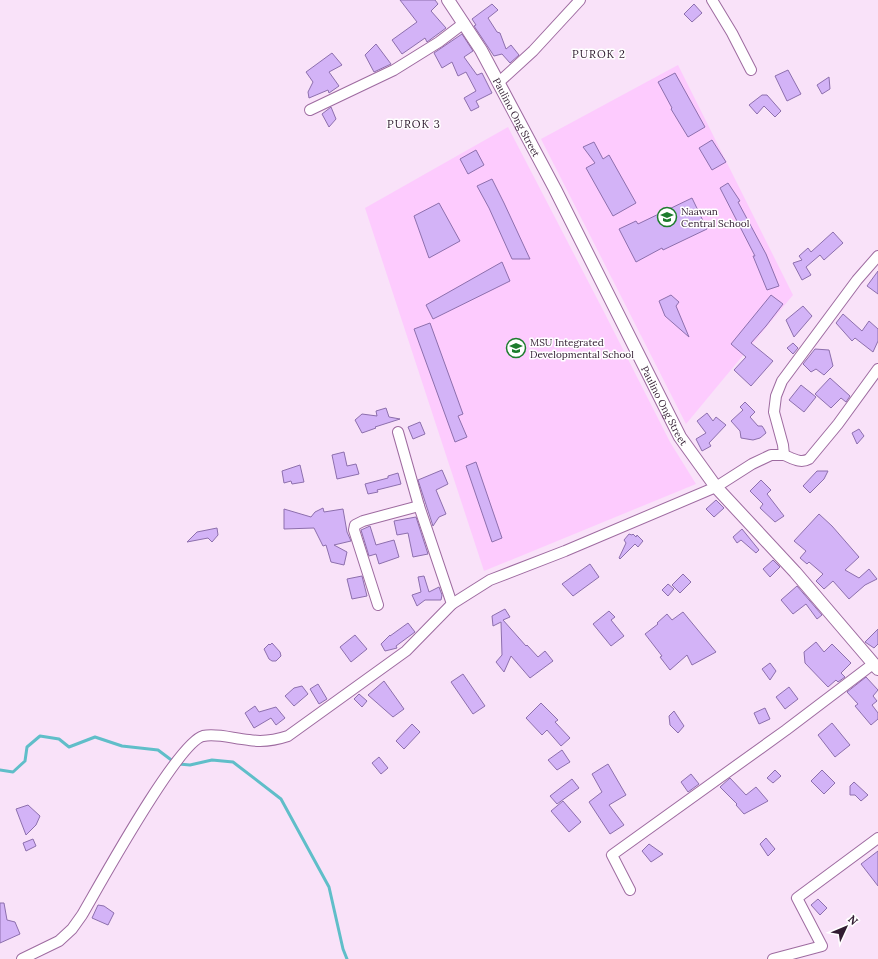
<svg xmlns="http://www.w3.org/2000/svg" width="878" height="959" font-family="Lora,serif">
<rect width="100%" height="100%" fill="#f9e2f9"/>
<g fill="#fdcbfe">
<polygon points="678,65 793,295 686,424 541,139"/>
<polygon points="508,127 603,310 670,442 696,484 484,571 365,208"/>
</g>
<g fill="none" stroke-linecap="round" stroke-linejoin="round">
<g stroke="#60bec9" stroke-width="3">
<polyline points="179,764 190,765 212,760 233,762 281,799 329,887 343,949 347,959"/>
<polyline points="0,770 13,772 25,761 27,747 40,736 59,739 69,747 95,737 122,746 158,750 174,762"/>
</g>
</g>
<g fill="#d3b3f7" stroke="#8d6fad">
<polygon points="400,0 435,0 438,4 431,11 446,28 427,42 425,38 402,54 392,40 417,22"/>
<polygon points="492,4 498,10 488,18 497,32 500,33 506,49 511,45 519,55 510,63 502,54 494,56 474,26 476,25 472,19"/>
<polygon points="694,4 702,13 692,22 684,14"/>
<polygon points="462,34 473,51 464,57 477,75 482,73 492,93 476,101 479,107 471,111 464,98 476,91 466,72 458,76 452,62 442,68 434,53"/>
<polygon points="376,44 391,64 374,72 365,55"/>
<polygon points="332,53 342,65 329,72 339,86 329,93 328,90 309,98 308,92 313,82 306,72"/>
<polygon points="788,70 801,94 787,101 775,76"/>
<polygon points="675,73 705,127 688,137 671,109 672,108 658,82"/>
<polygon points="829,77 830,89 822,94 817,85"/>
<polygon points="762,95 767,95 781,111 775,117 764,106 757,114 749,105"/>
<polygon points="331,107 336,119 329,127 322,114"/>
<polygon points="712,140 726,162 712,170 699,148"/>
<polygon points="594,142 603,159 609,155 636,203 613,216 586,168 595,163 583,147"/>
<polygon points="476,150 484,165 468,174 460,159"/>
<polygon points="492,179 504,203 530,259 512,259 489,208 477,186"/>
<polygon points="728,183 740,201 738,202 766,254 779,286 767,290 753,256 755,256 720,188"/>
<polygon points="692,198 707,229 663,250 662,248 636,262 619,229 636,221 638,224"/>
<polygon points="439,203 460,241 429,258 414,216"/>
<polygon points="833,232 843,243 824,260 820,255 806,267 811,275 802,280 793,263 802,260 799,256 808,248 811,252"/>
<polygon points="502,262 510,281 433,319 426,305"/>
<polygon points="878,271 878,294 867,286"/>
<polygon points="671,295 679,302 676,306 689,337 665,316 659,301"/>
<polygon points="771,295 783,304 766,326 751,343 773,361 751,386 734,370 746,357 731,344"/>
<polygon points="803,306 812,316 794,337 786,320"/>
<polygon points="843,314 862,331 869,321 878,329 878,341 873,352 855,338 852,341 836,323"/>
<polygon points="430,323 463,414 458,416 467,437 455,442 414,329"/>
<polygon points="793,343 798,348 793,354 787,348"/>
<polygon points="815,349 829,350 833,366 824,375 816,369 811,372 803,364"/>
<polygon points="830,378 850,396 846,402 841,398 831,408 815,394"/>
<polygon points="801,385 816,397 804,412 789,400"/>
<polygon points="745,402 755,412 750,417 758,426 762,426 764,429 766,433 760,438 753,440 741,438 740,431 731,421 743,410 740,407"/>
<polygon points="386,408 389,417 400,419 375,427 376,428 362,433 355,420 362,414 377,416 376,411"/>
<polygon points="707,413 713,421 716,417 726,425 709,443 711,446 702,451 696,439 706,433 697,421"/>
<polygon points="420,422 425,434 413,439 408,427"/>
<polygon points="859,429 864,436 857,444 852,433"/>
<polygon points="344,452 347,466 356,464 359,474 337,479 332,455"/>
<polygon points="476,462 502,538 492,542 466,466"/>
<polygon points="300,465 304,482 292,484 291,481 284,483 282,471"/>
<polygon points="442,470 448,484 436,490 446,514 439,517 433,526 418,480"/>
<polygon points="817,471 828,471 824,479 810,493 803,486"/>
<polygon points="398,473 401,484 377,490 378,492 368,494 365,484 388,478 388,476"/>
<polygon points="761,480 771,490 767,494 784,516 775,522 760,508 763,504 750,491"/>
<polygon points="716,500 724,508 714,517 706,509"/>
<polygon points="323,508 324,512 343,509 347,532 351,541 334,545 347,552 344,565 331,562 326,545 323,546 314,528 284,529 284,509 311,517 315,512"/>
<polygon points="819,514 832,526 859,557 845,570 859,578 869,569 877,579 865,585 849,599 833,581 824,589 816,581 823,574 809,562 807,564 800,558 806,551 794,541"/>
<polygon points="416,517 428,554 413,557 408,533 397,535 394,521"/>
<polygon points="370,526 376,545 394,540 399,557 379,564 376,554 369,556 361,530"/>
<polygon points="217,528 218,535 212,542 208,538 187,542 197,532"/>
<polygon points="742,529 759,550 756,553 741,540 737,543 733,537"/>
<polygon points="629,534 632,535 633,534 636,537 637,535 643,541 638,547 635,544 620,559 619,558 626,543 624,540"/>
<polygon points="773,560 780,567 770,577 763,569"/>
<polygon points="590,564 599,577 573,596 562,584"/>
<polygon points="683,574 691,582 680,593 672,585"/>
<polygon points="362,576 367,596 352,599 347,579"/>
<polygon points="424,576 429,592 439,587 442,595 441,600 425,600 417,606 412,595 421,592 418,577"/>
<polygon points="668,584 674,589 668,596 662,590"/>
<polygon points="797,586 822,615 817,619 806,604 793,614 781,600"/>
<polygon points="505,609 510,617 503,620 526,646 527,645 538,657 545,651 553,661 530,678 511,656 504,672 496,662 502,655 501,622 493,626 492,616"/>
<polygon points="609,611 615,617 611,620 624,636 611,646 593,624"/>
<polygon points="683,612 716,652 692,665 687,655 670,670 660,657 662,656 645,634 658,624 657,623 667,614 672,620"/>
<polygon points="408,623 415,632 396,646 397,648 385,651 381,644 390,635 390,636"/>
<polygon points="878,629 878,644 874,648 865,642"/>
<polygon points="355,635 367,649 351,662 340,647"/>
<polygon points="816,642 824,652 832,644 851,663 841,673 845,677 838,682 836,680 828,687 805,663 804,652"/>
<polygon points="272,643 280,652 281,656 276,661 272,661 269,659 264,649 269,644 270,645"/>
<polygon points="770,663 776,671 770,680 762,669"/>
<polygon points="463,674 485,706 473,714 451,682"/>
<polygon points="866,677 878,690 873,696 877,701 872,705 878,713 878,719 871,725 855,706 858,704 847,692"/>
<polygon points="384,681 404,709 393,717 368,695"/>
<polygon points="318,684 327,699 319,704 310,689"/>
<polygon points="302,686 308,694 294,706 285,696 294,688"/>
<polygon points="789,687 798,699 785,709 776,697"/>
<polygon points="359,694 367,701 362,707 354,699"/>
<polygon points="541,703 558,720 555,722 570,738 561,746 547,730 542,735 526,718"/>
<polygon points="255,706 259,712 276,707 285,718 276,725 271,718 254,728 245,713"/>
<polygon points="765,708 770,719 759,724 754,713"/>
<polygon points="674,711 684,726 678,733 670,725 669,716"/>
<polygon points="832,723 850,745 835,757 818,735"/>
<polygon points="412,724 420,732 404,749 396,741"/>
<polygon points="562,750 570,762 557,770 548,760"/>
<polygon points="379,757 388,768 381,774 372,763"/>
<polygon points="608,764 626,795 609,805 624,825 610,834 589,802 602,792 592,774"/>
<polygon points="775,770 781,776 773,783 767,778"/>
<polygon points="822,770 835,783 824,794 811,781"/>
<polygon points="691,774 699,784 688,792 681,782"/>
<polygon points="730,778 746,795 756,787 768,801 744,814 736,805 737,804 720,787"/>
<polygon points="572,779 579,788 557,804 550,796"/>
<polygon points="854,782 868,795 861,801 855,795 850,795 850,786"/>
<polygon points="563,801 581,822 569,832 551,811"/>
<polygon points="28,805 40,816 36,825 26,835 16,809"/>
<polygon points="766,838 775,849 768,856 760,844"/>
<polygon points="33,839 36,846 26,851 23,843"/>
<polygon points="649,844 663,854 651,862 642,851"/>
<polygon points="878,851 878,886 861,864"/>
<polygon points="818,899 827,908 820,915 811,905"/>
<polygon points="0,903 4,903 7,920 15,922 20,934 0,943"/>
<polygon points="98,905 104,906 114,913 108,925 92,918"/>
</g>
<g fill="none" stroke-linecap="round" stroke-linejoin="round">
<g stroke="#9e6ba0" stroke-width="12">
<g id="minor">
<polyline points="712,0 732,33 751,70"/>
<polyline points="498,83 533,51 580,0"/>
<polyline points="310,110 394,70 439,42 464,23"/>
<polyline points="398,432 419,506 452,604"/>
<path d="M784,455C792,458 800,464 809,459L838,424L878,369"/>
<polyline points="378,605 354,530 355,525 363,521 419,506"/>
<polyline points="630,890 612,855 786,730 873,664"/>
<path d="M22,959L59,941L72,929L82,915C99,886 177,743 203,736C218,733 234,739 249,740C261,742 276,740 288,736L406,651L452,604L490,580L565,551L716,487L752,464L771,455H784L783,445L774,412L776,396L782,381L857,280L878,256"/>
<polyline points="773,959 822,946 797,898 878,838"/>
</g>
</g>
<g stroke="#9e6ba0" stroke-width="14">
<g id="tertiary">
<path id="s1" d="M448,0L481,50L555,189L680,437L716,487L795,572L878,669"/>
</g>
</g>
<use href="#minor" stroke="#fff" stroke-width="10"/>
<use href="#tertiary" stroke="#fff" stroke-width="12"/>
</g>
<defs>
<g id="school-ring" transform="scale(1)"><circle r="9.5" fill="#fff" stroke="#1d7c2d" stroke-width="1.5"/><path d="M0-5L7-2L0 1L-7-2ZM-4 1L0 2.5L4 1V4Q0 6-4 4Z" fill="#1d7c2d"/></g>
<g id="university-ring" transform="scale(1)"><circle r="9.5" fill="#fff" stroke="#1d7c2d" stroke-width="1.5"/><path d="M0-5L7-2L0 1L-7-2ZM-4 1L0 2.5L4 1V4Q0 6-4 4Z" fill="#1d7c2d"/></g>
</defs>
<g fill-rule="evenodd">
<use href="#school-ring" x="667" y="217"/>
<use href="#university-ring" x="516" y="348"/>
</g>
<g text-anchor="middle" stroke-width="3" stroke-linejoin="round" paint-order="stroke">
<g font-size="10" fill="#311c31" stroke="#fff">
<text dy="4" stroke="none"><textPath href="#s1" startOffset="136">Paulino Ong Street</textPath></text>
<text dy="4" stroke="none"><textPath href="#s1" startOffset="460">Paulino Ong Street</textPath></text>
</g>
<g font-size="10" fill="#311c31" stroke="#fff" text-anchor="start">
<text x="681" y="215">Naawan<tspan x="681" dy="12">Central School</tspan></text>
<text x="530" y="346">MSU Integrated<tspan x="530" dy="12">Developmental School</tspan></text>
</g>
<g font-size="11" letter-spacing="1" fill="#311c31" stroke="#fff">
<text x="599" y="58">PUROK 2</text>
<text x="414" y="128">PUROK 3</text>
</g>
</g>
<g transform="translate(846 927) rotate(46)" stroke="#ffffff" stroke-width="3" paint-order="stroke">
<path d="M0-3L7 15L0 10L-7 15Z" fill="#311c31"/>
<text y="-6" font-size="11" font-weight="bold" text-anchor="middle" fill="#311c31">N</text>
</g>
</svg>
